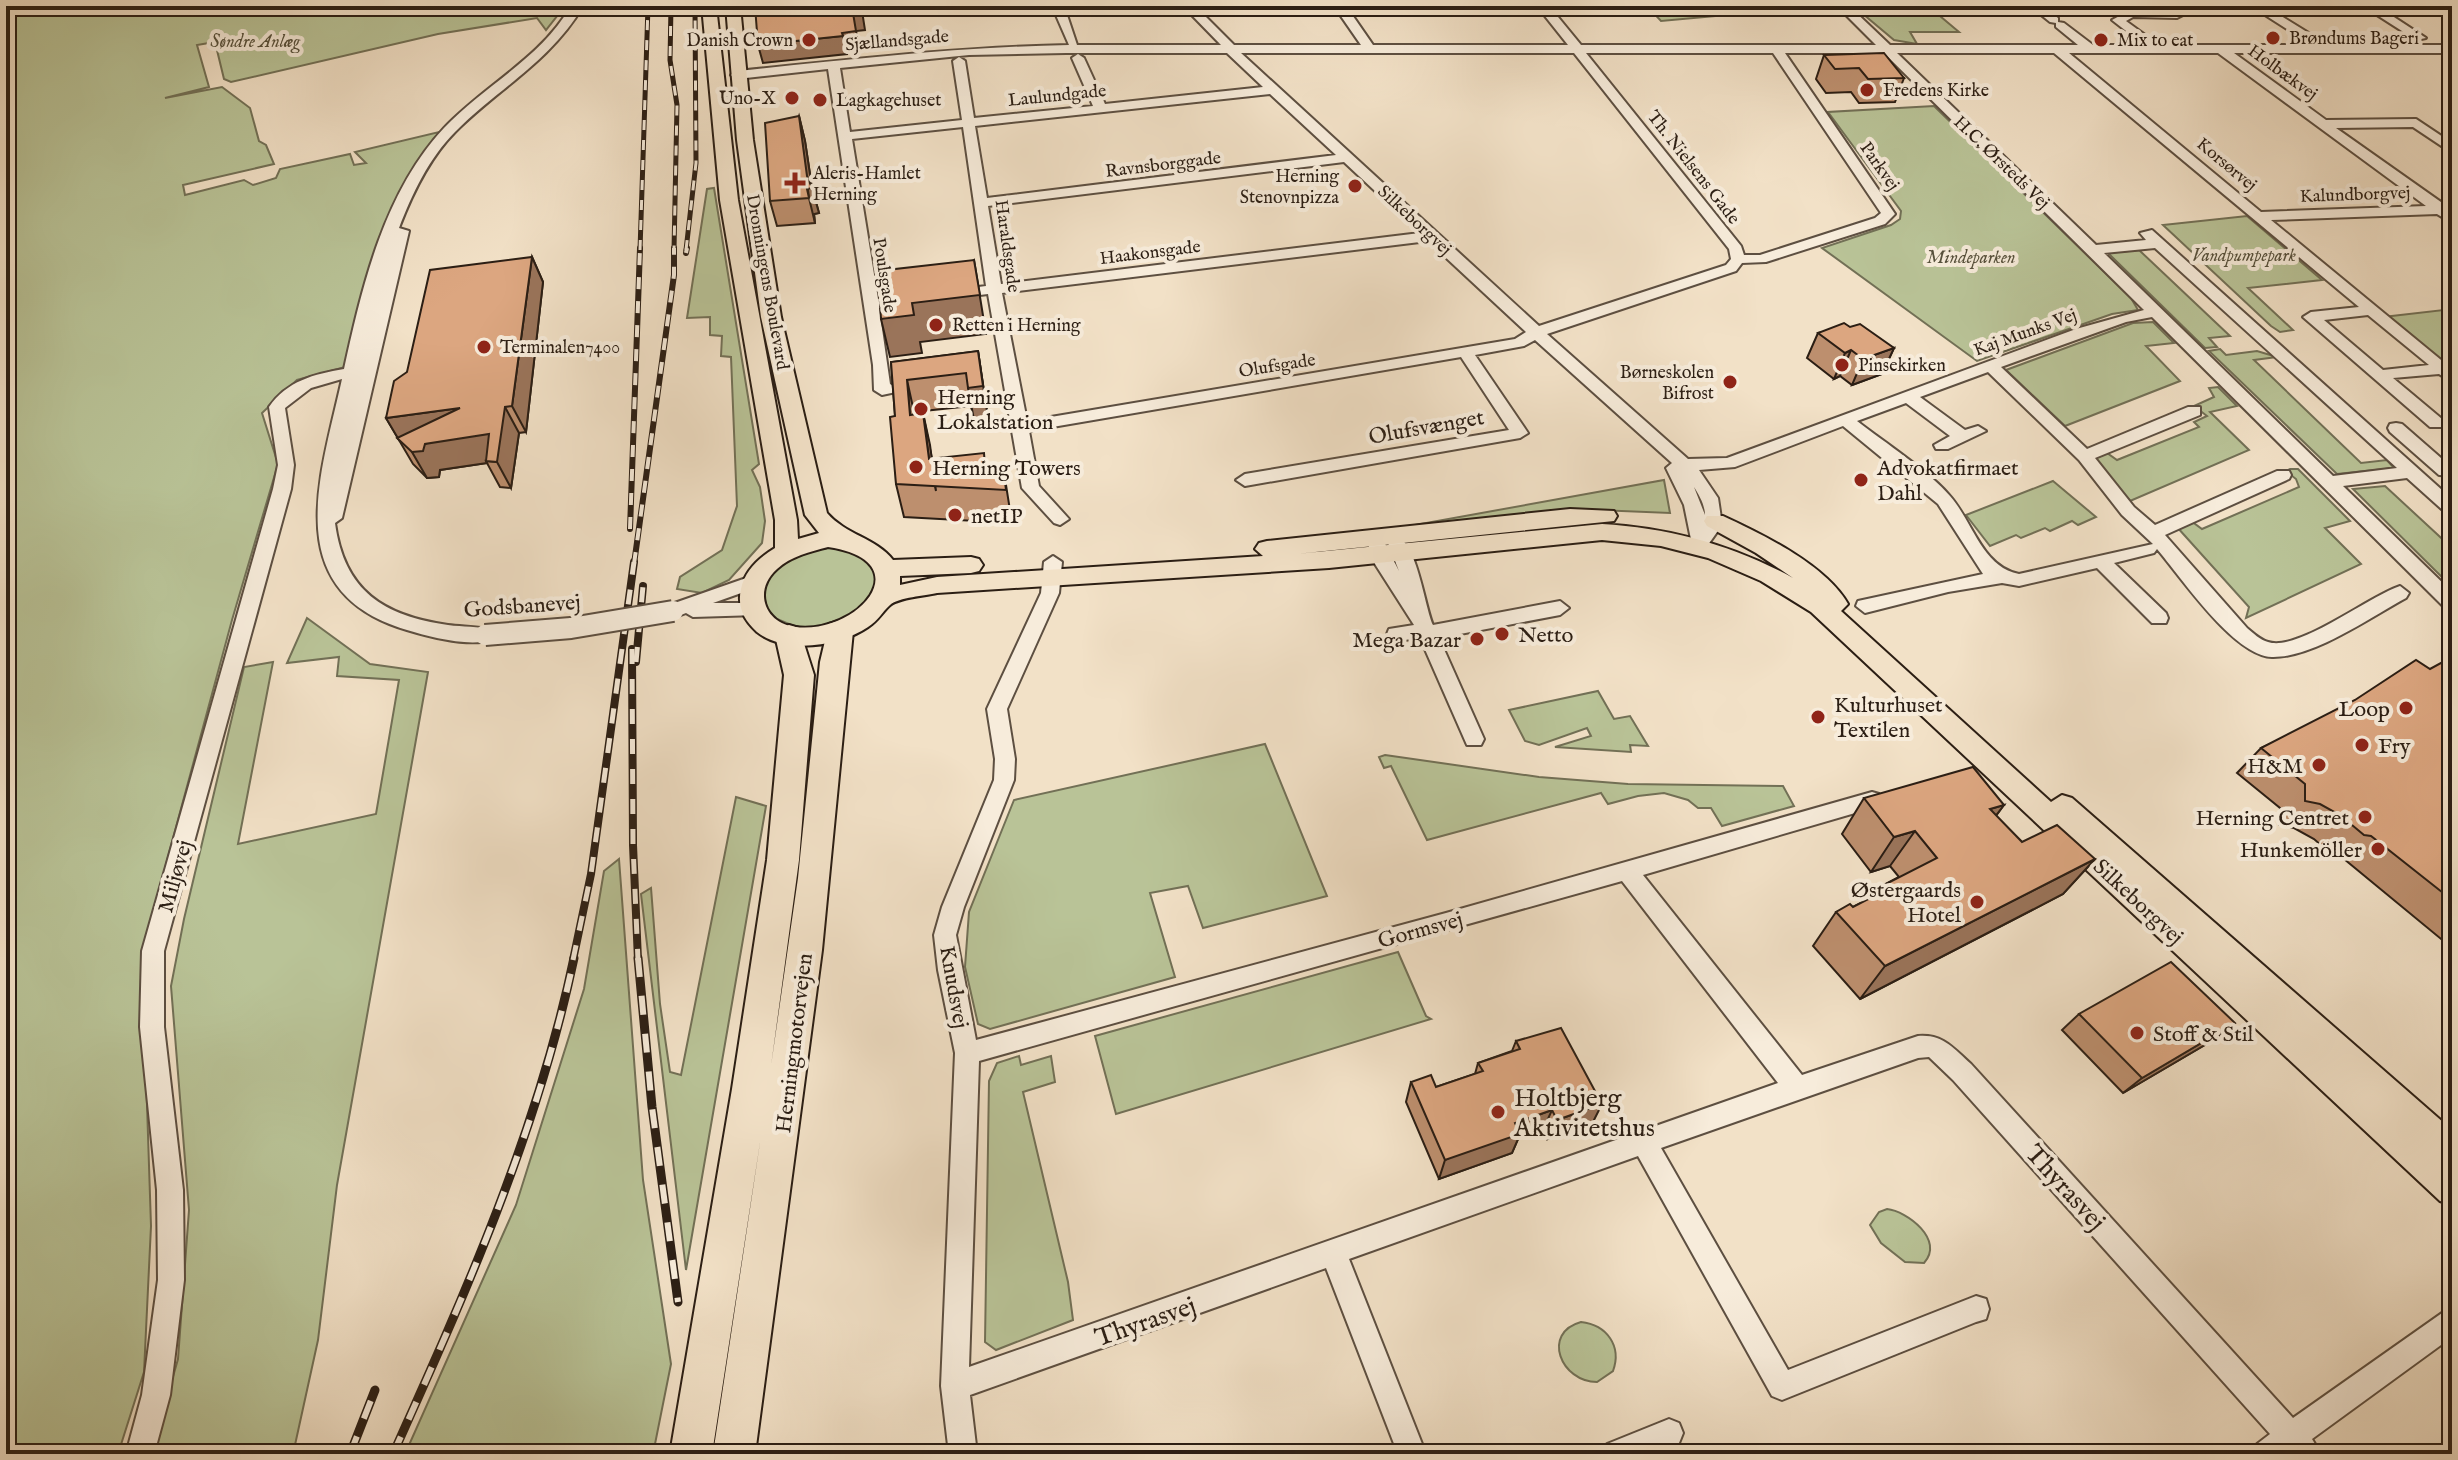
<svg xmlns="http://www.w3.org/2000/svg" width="2458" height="1460" font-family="'IM FELL English',serif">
<rect width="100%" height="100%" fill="#f2e1c7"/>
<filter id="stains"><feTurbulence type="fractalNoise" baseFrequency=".0025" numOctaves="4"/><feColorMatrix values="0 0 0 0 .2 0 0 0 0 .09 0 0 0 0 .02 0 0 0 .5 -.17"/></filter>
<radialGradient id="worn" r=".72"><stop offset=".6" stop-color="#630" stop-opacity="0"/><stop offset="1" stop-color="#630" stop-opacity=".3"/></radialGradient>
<g fill="#b9c397" stroke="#727056" stroke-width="2">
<path d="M6,6H567L564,14L558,15L546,30L537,18L438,34L231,82L224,79L215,42L197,45L209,87L165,98L222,87L250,108L259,141L266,145L274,164L183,185L185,195L244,180L253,185L276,178L280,169L350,154L354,165L366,163L355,152L439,132C389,202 371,284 349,366L297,380L262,413L278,464L232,620L142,953L151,1226L144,1372L118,1454H6Z"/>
<polygon points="1647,6 1741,6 1749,13 1661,21"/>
<polygon points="1879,6 1928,6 1959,32 1910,32 1917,44 1894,40 1863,14 1885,12"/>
<polygon points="1934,106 2131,298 2138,310 2112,314 1977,361 1822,248 1891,225 1900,219 1901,211 1828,112"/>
<polygon points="714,188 759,464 752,470 760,487 765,521 762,543 729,580 702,593 677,589 680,577 722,550 737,506 731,357 721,356 722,336 710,335 710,317 687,318 707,189"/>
<polygon points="2247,216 2322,280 2248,288 2293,330 2280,332 2271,326 2163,225"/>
<polygon points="2139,250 2230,336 2209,338 2217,347 2205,348 2108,253"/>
<polygon points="2452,309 2452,373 2383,317"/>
<polygon points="2153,322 2174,343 2146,346 2180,381 2065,426 2006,370 2133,323"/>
<polygon points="2220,349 2226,355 2257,351 2277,357 2254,360 2361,463 2387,460 2394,468 2337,474 2209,351"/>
<polygon points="2218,387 2237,406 2210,412 2249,450 2130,501 2094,459 2107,453 2117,460 2199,427 2194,422 2207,416 2194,406 2214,397 2209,388"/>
<polygon points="2290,469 2298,469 2350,521 2325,528 2361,564 2246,618 2249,607 2177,527 2191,521 2202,529 2299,487 2296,479 2286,471"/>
<polygon points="1664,480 1670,513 1597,510 1382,531"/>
<polygon points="2053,481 2096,517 2078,525 2072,521 2050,531 2045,528 2021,538 2016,535 1990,546 1966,515"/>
<polygon points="2385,486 2452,548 2452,587 2353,489"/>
<polygon points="825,546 865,554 881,580 862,612 819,628 796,627 777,619 765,607 763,591 769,575 783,561"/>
<polygon points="307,618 370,664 428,672 337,1185 318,1340 293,1454 151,1454 178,1359 189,1210 171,986 184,919 244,667 273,662 238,844 376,814 399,680 337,676 339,657 287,663"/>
<polygon points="1598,691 1614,719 1630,716 1648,746 1630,745 1631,752 1555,747 1591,736 1587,728 1539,745 1525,741 1509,710"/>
<polygon points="1265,744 1327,896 1203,928 1188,886 1150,893 1175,977 990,1029 978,1024 965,967 969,912 1014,800"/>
<polygon points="1385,755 1539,777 1628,784 1783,786 1794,806 1722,826 1711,808 1698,808 1688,800 1664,793 1638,796 1608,804 1601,793 1427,840 1391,766 1384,768 1379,757"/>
<polygon points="736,797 766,806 686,1270 641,894 651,888 660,1004 670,1072 681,1075"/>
<polygon points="619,859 643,1180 671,1364 653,1454 405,1454 516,1205 584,989 604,871"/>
<polygon points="1398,952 1426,1016 1431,1019 1116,1114 1095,1036"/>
<polygon points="1019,1056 1021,1065 1051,1056 1055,1082 1023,1092 1068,1282 1073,1320 996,1350 985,1342 989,1081 997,1063"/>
<path d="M1887,1209C1907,1211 1945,1240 1924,1263L1905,1262L1881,1243L1870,1225L1879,1212Z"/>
<path d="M1581,1322C1607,1325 1622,1346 1613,1371L1597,1382C1561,1382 1541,1333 1581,1322Z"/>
</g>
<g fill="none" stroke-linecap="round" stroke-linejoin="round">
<g stroke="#5d4f41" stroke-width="4">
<g id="minor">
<path d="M571,6H583C551,61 499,88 455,132C429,158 412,194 399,228L409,231L342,518L335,523C344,591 384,616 448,625C463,627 478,626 492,630L494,635L492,640C468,647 430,637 407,630C277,592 321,475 342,379L311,388L285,408L294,465L291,489L164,951V1027L183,1190L184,1280L170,1395L154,1454H126L142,1395L158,1280L157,1190L140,1027L142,951L273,489L278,465L269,407C287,381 314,374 344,369C362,287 384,192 444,128C486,84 540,59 571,6Z"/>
<path d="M1052,6H1064L1077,45H1221L1183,6H1195L1234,45H1361L1334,6H1346L1373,45H1568L1537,6H1549L1581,45H1876L1837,6H1849L1890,45H2078L2056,27V23L2050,22L2030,6H2043L2058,18V22L2064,23L2093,45H2144L2112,20L2138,6H2153L2146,11H2166L2160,6H2173L2183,15L2177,18L2133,17L2126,21L2159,45H2312L2251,6H2265L2328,45H2452V53H2234L2326,120L2416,119L2452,143V153L2413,127L2336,128L2448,207L2452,212V223L2437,214L2271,220L2452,369V382L2439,374L2393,378L2442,419V427H2430L2303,317L2311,312L2359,307L2054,53H1897L2096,245L2146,240L2140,233L2152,230L2452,499V515L2446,513L2407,478L2343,486L2452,592V610L2445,608L2152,317L2126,322L2001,367L2087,449L2188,407H2200V415L2095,458L2134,507L2155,525L2277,471H2289L2291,475L2289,479L2165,535L2247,628C2253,633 2260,640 2268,642C2298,652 2369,596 2400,586L2409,593L2406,598C2371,617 2313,658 2272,657C2234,656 2181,577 2157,549L2154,553L2114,563L2166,613L2168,618L2166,623H2152L2097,568L2019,586L2002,583L1948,592L1865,613L1856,606L1858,601L1983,574L1938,504L1843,426L1735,467L1699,470L1718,498L1722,525L1705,549H1693L1684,505L1666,468L1672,463L1535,340L1524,346L1475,355L1528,433L1520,438L1245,486L1236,480L1245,474L1509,430L1461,357L1029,431L1039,486L1069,519L1060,525L1054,523L1022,488L988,294L955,298L948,294L955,290L986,286L963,127L852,139L878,299L907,296L914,300L907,304L879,308L890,384L898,389L896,392L882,395L874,390L873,365L828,69L737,79L731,75L737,71C847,60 956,47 1069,45ZM1066,53H1227L1263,87L1105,104L1084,58L1078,54L1072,58L1093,106L974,118L965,61L959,57L953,61L962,120L850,132L840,68L969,55ZM1241,53H1574L1729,249L1731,259L1726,265L1539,326ZM1586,53H1773L1881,213L1875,218L1760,255H1744L1741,246ZM1785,53H1884L2144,310L2076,329L1727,458L1688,459L1547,334L1736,271L1742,263L1766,262L1885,224L1895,214ZM2069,53H2218L2426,206L2261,212ZM1270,94L1336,155L987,198L975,126ZM1344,162L1420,233L1001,284L988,206ZM1428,241L1526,332L1515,339L1027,421L1002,293ZM2155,248L2397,468L2333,476L2104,253ZM2368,315L2429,365L2383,370L2324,320ZM1988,372L2079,460L2122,515L2153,544L2019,574C1982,567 1973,522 1950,496C1930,472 1884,442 1857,421L1906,403L1950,436L1934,445L1936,449H1948L1986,431L1978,426L1965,430L1920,397ZM1694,487C1699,495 1705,505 1705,515Z"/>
<polygon points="2363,6 2377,6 2426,38 2416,40"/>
<polygon points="2396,423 2402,424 2449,465 2452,464 2452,476 2439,475 2390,432 2388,428 2390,424"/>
<path d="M1397,537C1417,543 1425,608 1433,625L1560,601L1569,608L1560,615L1439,638L1484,739L1481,745H1467L1420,638L1396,641L1387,634L1389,629L1414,625L1375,564L1368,544L1377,538L1383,540L1399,571L1388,543Z"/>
<path d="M1053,556L1062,562L1059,593L1007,709L1015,759L1014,780L964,907L956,935L976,1040L1446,913L1872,792L1879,794L1882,800L1879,806L1643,875L1802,1075L1918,1036C1943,1034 1953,1048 1971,1064L2293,1418L2452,1306V1337L2312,1439L2321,1454H2253L2257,1444L2270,1434L1953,1080L1929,1057L1918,1058L1661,1148L1788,1370L1976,1296L1986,1299L1989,1309L1986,1319L1976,1322L1782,1400L1772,1396L1638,1156L1349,1259L1426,1454H1398L1326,1268L970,1395L977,1454H949L941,1386L955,1053L938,970L934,935L942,907L994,780L995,759L987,709L1041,593L1044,562ZM1622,881L1778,1083L969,1367L979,1061Z"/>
<polygon points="752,576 761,582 758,587 713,603 751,603 760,610 758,615 693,617 686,613 673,618 664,611 666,606"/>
<polygon points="1669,1419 1679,1423 1683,1433 1679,1443 1652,1454 1603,1454 1607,1444"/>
</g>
</g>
<g stroke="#2b1e14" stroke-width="4">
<path id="major" d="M702,6H716L738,200L797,520L798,539L819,533L805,515L761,317L737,140L726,6H740L753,140L781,317L827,513C846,535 876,538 893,560L971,557L979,559L983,565L979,571L971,573L900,576V585L937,577L1263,556L1255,549L1259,543L1267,541L1570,509L1614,511L1617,516L1614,521L1296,554L1602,524C1670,528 1733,545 1793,578L1756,553L1707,526L1704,521L1707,516H1723C1762,534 1826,565 1848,604L1841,611L2051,802L2062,795L2072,798L2452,1130V1205L2440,1201L1811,612L1761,581L1708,558L1661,546L1602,540L1329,568L937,593C925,596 899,597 890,605C882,612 878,621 868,627C840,646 786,655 757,632C744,620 737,607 741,589C745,570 760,557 775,548V520L720,200ZM828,547C922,561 858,635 795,627C764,623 753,590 777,569C791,556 810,552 828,547Z"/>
</g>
<g stroke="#2b1e14" stroke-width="4">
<polygon id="highway" points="839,621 849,624 853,631 822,950 755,1454 713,1454 761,1136 712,1454 670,1454 732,1089 767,860 784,675 775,635 779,628 789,625 799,628 814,675 799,860 771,1066 798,878 820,662 829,624"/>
</g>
<use href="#minor" fill="#f7ecdb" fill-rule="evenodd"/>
<use href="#major" fill="#f2e1c7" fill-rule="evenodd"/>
<use href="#highway" fill="#f2e1c7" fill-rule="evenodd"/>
<g stroke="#2b1e14" stroke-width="5">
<g id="rail-far3">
<polyline points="671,6 670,60 677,105 674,250"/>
<polyline points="640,250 648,6"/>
<polyline points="686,250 696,163 695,6"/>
</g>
</g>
<g stroke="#2b1e14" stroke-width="6">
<g id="rail-far2">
<polyline points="686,253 687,248"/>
<polyline points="630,529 640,248"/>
<polyline points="634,564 674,275 674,248"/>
</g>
</g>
<g stroke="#2b1e14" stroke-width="8">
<g id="rail-far1">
<polyline points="632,649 633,845 638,960"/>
<polyline points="636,662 643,586"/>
<polyline points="573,960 591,874 634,562"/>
</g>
</g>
<g stroke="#2b1e14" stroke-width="9">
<g id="rail">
<polyline points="638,958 652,1107 678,1302"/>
<polyline points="350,1454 375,1390"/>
<path d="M393,1454C465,1294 538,1131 574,958"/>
</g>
</g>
<use href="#rail-far3" stroke="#f7ecdb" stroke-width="3" stroke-dasharray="10" stroke-linecap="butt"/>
<use href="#rail-far2" stroke="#f7ecdb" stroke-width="4" stroke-dasharray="12" stroke-linecap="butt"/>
<use href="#rail-far1" stroke="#f7ecdb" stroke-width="5" stroke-dasharray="15" stroke-linecap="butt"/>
<use href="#rail" stroke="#f7ecdb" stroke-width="6" stroke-dasharray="19" stroke-linecap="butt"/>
<g stroke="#5d4f41" stroke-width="24" stroke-linecap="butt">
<polyline id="minor-bridge" points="485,635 571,628 673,611"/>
</g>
<use href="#minor-bridge" stroke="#f7ecdb" stroke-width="20"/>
</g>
<g fill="#bd8f6e" stroke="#2b1e14" stroke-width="2">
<polygon points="1824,55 1904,78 1895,102 1859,103 1851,92 1826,93 1816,79"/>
<polygon points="799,116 805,141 812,187 819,213 814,214 815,223 777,226 770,201"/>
<polygon points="532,257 543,282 526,432 519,433 511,488 500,487 487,463 440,470 439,477 427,478 413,464 386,418 407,372"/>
<polygon points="1850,327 1894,348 1882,374 1852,385 1840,376 1834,379 1807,358 1818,333"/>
<polygon points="978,351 988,418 974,420 971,406 914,412 914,414 923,413 932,459 987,466 1003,466 1012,523 904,517 896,484 895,416 891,362"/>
<polygon points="2452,660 2452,948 2344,859 2337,859 2314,839 2294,828 2279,825 2280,808 2237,773 2261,748"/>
<polygon points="1864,798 2004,805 1996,816 2022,842 2095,859 2063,894 1860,999 1813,946 1836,912 1853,907 1869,899 1876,889 1899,877 1890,866 1871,872 1842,834"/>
<polygon points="2079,1014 2215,1039 2123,1093 2062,1030"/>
<polygon points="1516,1041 1592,1124 1548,1139 1543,1130 1518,1139 1512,1153 1439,1179 1406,1102 1411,1082 1436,1087 1475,1074 1478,1063 1512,1051"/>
</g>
<g fill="#9a745a" stroke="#2b1e14" stroke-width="2">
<polygon points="860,6 898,6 898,7 862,11 865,30 856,31 860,49 846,51 842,33 853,13"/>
<polygon points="843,36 847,54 763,63 758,45"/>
<polygon points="799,116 805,141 812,188 819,213 814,214 815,223 809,198"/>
<polygon points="532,257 543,282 526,432 512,406"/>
<polygon points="974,260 986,334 920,342 922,353 890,357 881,319 912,303"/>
<polygon points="1894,348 1882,374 1852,385 1863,359"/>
<polygon points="1851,350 1840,376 1834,379 1845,353"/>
<polygon points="978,351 988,418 974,420 968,388"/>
<polygon points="907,380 914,412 917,447 910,415"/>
<polygon points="505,407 519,433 511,488 497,462 486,461 487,463 440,470 439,477 427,478 412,452 425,444"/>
<polygon points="460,408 399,440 386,418"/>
<polygon points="923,413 930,445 936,491 929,459"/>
<polygon points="2004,805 1977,840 1990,809"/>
<polygon points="1915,831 1890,866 1871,872 1894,837"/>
<polygon points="2095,859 2063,894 1860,999 1885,966"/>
<polygon points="2235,1023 2215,1039 2123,1093 2142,1078"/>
<polygon points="1602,1104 1592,1124 1548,1139 1557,1120"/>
<polygon points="1552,1110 1543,1130 1518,1139 1512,1153 1439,1179 1445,1160 1515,1123"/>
</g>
<g fill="#dca680" stroke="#2b1e14" stroke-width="2">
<polygon points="755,6 860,6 861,12 853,13 856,31 842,33 843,36 758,45"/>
<polygon points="1884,53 1904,78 1868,79 1859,68 1835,69 1824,55"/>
<polygon points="799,116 807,176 812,188 807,189 809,198 770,201 765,123"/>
<polygon points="532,257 512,406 505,407 497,462 486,461 489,434 425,444 423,451 412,452 397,438 460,408 386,418 394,381 407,372 430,270"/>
<polygon points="974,260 980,295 912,303 914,315 881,319 878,271"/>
<polygon points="1844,323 1850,327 1860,324 1894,348 1863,359 1851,350 1845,353 1818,333"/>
<polygon points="978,351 983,386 968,388 966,373 907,380 910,415 923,413 929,459 984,453 985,466 1003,466 1006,490 896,484 890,417 895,416 891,362"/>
<polygon points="2450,658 2452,660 2452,900 2371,836 2364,835 2340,815 2320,804 2305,801 2305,784 2261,748 2355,700 2416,660 2430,669"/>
<polygon points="1973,767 2004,805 1990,809 2022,842 2057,825 2095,859 1885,966 1836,912 1850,904 1853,907 1880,893 1876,889 1937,858 1915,831 1894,837 1864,798"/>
<polygon points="2171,962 2235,1023 2142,1078 2079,1014"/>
<polygon points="1561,1028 1602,1104 1557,1120 1552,1110 1515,1123 1520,1134 1445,1160 1411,1082 1431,1075 1436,1087 1483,1071 1478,1063 1520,1049 1516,1041"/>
</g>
<g fill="#8f2418" stroke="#f7ecdb" stroke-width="3">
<circle cx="2273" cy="38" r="8"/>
<circle cx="809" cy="40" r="8"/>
<circle cx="2101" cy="40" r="8"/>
<circle cx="1867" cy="90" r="8"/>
<circle cx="792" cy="98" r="8"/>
<circle cx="820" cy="100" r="8"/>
<path d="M791 171h8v8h8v8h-8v8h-8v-8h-8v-8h8z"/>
<circle cx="1355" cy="186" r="8"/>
<circle cx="936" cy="325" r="8"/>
<circle cx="484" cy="347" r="8"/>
<circle cx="1842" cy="365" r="8"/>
<circle cx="1730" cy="382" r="8"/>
<circle cx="921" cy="409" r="8"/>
<circle cx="916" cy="467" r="8"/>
<circle cx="1861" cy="480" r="8"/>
<circle cx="955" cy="515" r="8"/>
<circle cx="1502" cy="634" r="8"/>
<circle cx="1477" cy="639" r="8"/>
<circle cx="2406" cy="708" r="8"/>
<circle cx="1818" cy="717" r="8"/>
<circle cx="2362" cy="745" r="8"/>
<circle cx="2319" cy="765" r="8"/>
<circle cx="2365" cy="817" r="8"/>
<circle cx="2378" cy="849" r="8"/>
<circle cx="1977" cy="902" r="8"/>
<circle cx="2137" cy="1033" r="8"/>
<circle cx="1498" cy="1112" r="8"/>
</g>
<g text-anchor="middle" stroke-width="8" stroke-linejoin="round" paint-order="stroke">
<g font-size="18" fill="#2b1e14" stroke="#f7ecdb" text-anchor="start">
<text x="2289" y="44">Brøndums Bageri</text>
<text x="793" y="46" text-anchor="end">Danish Crown</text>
<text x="2117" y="46">Mix to eat</text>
<text x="1883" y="96">Fredens Kirke</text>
<text x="776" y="104" text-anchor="end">Uno-X</text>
<text x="836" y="106">Lagkagehuset</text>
<text x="813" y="179">Aleris-Hamlet<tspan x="813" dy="21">Herning</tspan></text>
<text x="1339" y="182" text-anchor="end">Herning<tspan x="1339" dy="21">Stenovnpizza</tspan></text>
<text x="952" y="331">Retten i Herning</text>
<text x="500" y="353">Terminalen7400</text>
<text x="1858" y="371">Pinsekirken</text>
<text x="1714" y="378" text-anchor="end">Børneskolen<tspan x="1714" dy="21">Bifrost</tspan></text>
</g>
<g font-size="18" fill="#2b1e14" stroke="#f7ecdb">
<text transform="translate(897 40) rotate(-5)" y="6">Sjællandsgade</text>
<text transform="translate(2283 72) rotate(36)" y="6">Holbækvej</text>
<text transform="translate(1057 95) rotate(-6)" y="6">Laulundgade</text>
<text transform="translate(2002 162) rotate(44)" y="6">H.C. Ørsteds Vej</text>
<text transform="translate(1163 164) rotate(-7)" y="6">Ravnsborggade</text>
<text transform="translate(2227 164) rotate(40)" y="6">Korsørvej</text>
<text transform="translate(1880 166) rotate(55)" y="6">Parkvej</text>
<text transform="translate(1694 167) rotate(52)" y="6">Th. Nielsens Gade</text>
<text transform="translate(2355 194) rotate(-2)" y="6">Kalundborgvej</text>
<text transform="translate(1415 220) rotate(43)" y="6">Silkeborgvej</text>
<text transform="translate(1008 246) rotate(82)" y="6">Haraldsgade</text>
<text transform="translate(1150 252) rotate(-7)" y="6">Haakonsgade</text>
<text transform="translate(885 275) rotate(81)" y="6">Poulsgade</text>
<text transform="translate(768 282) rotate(80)" y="6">Dronningens Boulevard</text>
<text transform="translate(2025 332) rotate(-20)" y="6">Kaj Munks Vej</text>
<text transform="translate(1277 365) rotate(-9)" y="6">Olufsgade</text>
</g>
<g font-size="18" font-style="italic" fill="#56503b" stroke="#f7ecdb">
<text x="255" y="47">Søndre Anlæg</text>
<text x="2244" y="261">Vandpumpepark</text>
<text x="1971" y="263">Mindeparken</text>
</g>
<g font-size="22" fill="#2b1e14" stroke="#f7ecdb" text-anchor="start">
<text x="937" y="404">Herning<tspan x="937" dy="25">Lokalstation</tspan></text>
<text x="932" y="475">Herning Towers</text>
<text x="1877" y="475">Advokatfirmaet<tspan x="1877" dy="25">Dahl</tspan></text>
<text x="971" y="523">netIP</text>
<text x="1518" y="642">Netto</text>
<text x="1461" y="647" text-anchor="end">Mega Bazar</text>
<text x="1834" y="712">Kulturhuset<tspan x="1834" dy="25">Textilen</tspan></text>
<text x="2390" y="716" text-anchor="end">Loop</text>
<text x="2378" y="753">Fry</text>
<text x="2303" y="773" text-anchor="end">H&amp;M</text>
<text x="2349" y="825" text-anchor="end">Herning Centret</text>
<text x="2362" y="857" text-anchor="end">Hunkemöller</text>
<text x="1961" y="897" text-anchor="end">Østergaards<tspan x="1961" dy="25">Hotel</tspan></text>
<text x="2153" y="1041">Stoff &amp; Stil</text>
</g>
<g font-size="22" fill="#2b1e14" stroke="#f7ecdb">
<text transform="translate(1426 426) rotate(-10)" y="8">Olufsvænget</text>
<text transform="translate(522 605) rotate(-4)" y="8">Godsbanevej</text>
<text transform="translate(174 876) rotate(-74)" y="8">Miljøvej</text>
<text transform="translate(2139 901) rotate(43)" y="8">Silkeborgvej</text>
<text transform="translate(1420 929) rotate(-15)" y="8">Gormsvej</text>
<text transform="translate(955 987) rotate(80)" y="8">Knudsvej</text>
<text transform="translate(793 1043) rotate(-83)" y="8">Herningmotorvejen</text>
</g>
<g font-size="26" fill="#2b1e14" stroke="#f7ecdb" text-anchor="start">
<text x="1514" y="1106">Holtbjerg<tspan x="1514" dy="30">Aktivitetshus</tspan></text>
</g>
<g font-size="26" fill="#2b1e14" stroke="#f7ecdb">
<text transform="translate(2066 1187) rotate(48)" y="9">Thyrasvej</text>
<text transform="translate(1145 1321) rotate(-19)" y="9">Thyrasvej</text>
</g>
</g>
<rect width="2458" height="1460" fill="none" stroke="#f2e1c7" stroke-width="32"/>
<rect x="8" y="8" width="2442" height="1444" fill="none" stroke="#2b1e14" stroke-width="4"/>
<rect x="16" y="16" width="2426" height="1428" fill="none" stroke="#2b1e14" stroke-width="2"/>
<rect width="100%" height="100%" filter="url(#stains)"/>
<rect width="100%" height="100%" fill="url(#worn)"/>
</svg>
